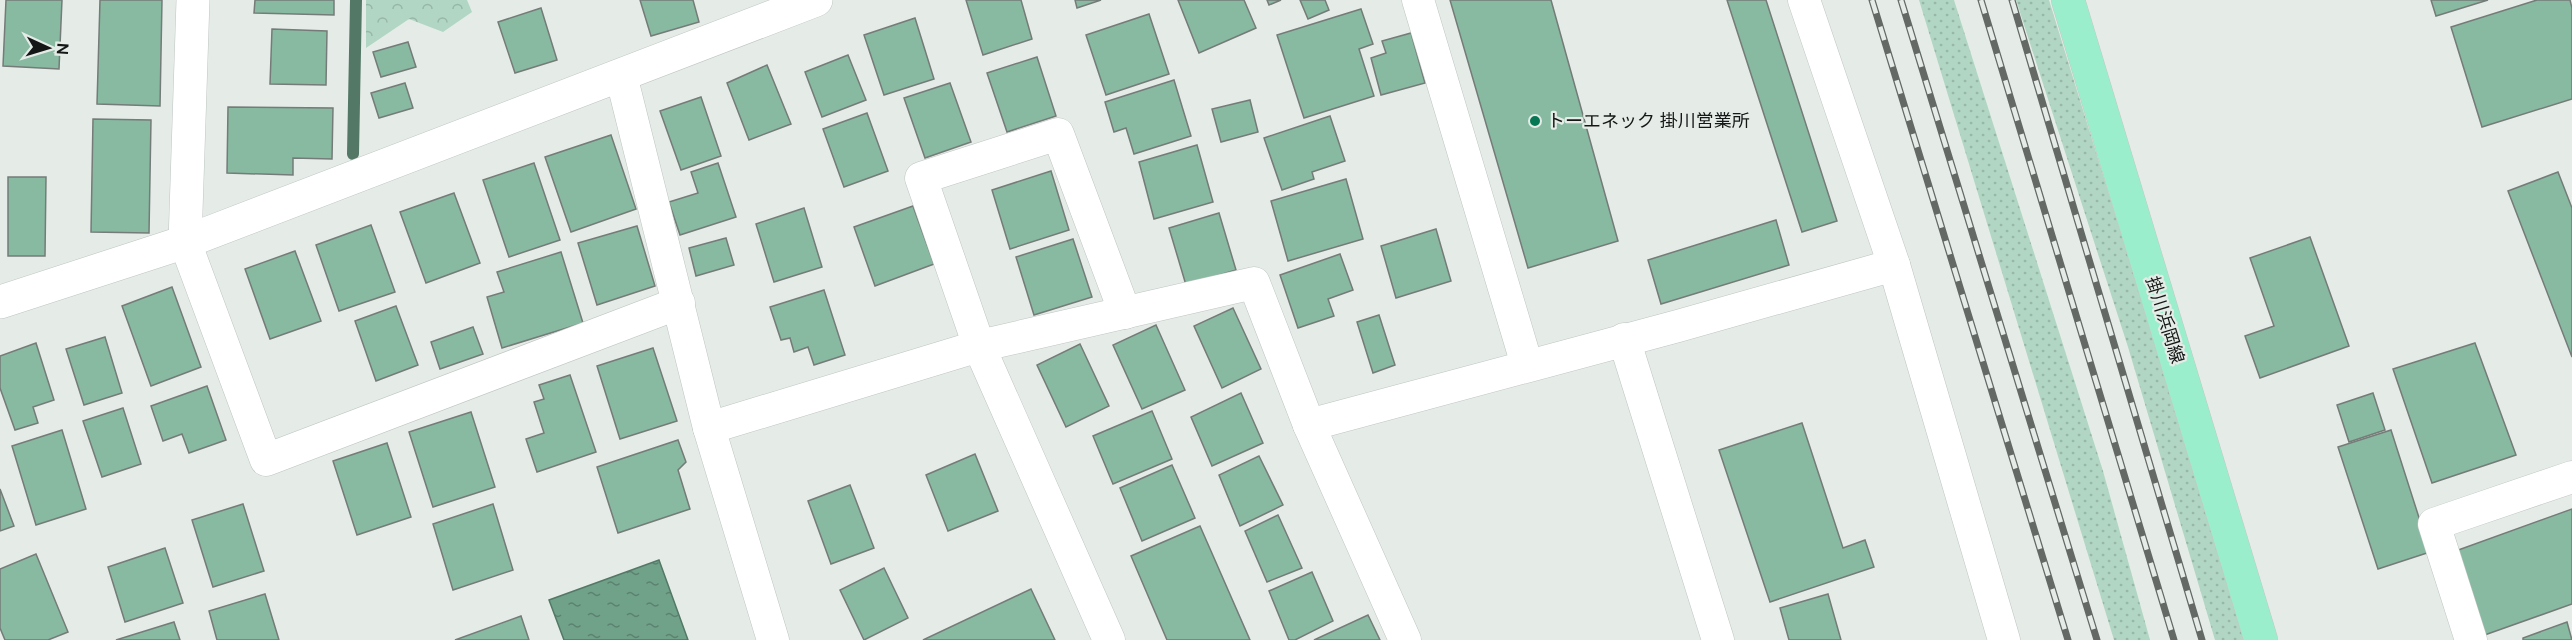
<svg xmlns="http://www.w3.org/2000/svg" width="2572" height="640" font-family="'DM Sans','Noto Sans JP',sans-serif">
<defs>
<pattern id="grass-dots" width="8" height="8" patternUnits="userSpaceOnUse" patternTransform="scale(1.5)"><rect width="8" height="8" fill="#b1d6c3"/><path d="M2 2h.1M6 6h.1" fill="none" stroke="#97b7a7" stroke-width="1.8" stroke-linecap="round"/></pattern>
<pattern id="forest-crowns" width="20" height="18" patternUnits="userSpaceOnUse" patternTransform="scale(1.5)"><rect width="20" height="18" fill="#b1d6c3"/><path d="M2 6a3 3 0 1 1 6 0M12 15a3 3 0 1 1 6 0" fill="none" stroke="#97b7a7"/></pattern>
<pattern id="water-ripples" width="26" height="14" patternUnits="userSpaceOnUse" patternTransform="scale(1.5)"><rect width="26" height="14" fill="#70a189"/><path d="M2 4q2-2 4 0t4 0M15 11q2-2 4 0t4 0" fill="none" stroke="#5b826f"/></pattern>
</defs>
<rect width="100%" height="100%" fill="#e5ece8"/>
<g fill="url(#grass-dots)">
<polygon points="1919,0 1954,0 2103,471 2150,640 2114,640"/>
<polygon points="2016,0 2049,0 2247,640 2215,640 2128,347"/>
</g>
<polygon fill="url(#forest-crowns)" points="366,0 467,0 472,12 443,32 409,19 366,48"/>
<polygon fill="url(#water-ripples)" stroke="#547866" stroke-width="1.5" points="659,560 688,640 564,640 549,600"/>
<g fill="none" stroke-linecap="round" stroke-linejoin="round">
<polyline stroke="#547866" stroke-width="12" points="353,154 356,0"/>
</g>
<g fill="#87baa1" stroke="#757b78" stroke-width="1.5">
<polygon points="6,0 62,0 59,69 3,66"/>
<polygon points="100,0 162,0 160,106 97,104"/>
<polygon points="255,0 334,0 334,15 254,13"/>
<polygon points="640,0 693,0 699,22 651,36"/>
<polygon points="966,0 1021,0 1032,39 983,55"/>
<polygon points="1075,0 1101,0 1077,8"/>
<polygon points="1178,0 1244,0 1256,28 1199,53"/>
<polygon points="1267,0 1281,0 1269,5"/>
<polygon points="1300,0 1325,0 1329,10 1308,19"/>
<polygon points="1450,0 1551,0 1618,241 1528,268"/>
<polygon points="1727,0 1766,0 1837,221 1802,232"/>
<polygon points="2431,0 2488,0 2436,16"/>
<polygon points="2537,0 2570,0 2572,8 2572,99 2482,127 2451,27"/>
<polygon points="541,8 557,60 515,73 498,22"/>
<polygon points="1361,9 1373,44 1359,49 1374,96 1304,118 1277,35"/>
<polygon points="1149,14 1169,74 1106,95 1086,35"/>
<polygon points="915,18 934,79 884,95 864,35"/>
<polygon points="272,29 327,31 326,85 270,84"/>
<polygon points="1411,33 1425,83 1381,95 1371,58 1386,53 1382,41"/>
<polygon points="408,42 416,67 381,77 373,52"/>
<polygon points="848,55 866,100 822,117 805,72"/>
<polygon points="1037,57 1056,116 1007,132 987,73"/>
<polygon points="767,65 791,124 749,140 727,83"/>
<polygon points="1174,80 1191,136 1134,154 1126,128 1114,132 1105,102"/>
<polygon points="405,83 413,108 379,118 371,93"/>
<polygon points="950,83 971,142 925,158 904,98"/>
<polygon points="701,97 721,156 681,170 660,111"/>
<polygon points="1250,100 1258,132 1221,142 1212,109"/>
<polygon points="228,107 333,108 332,159 293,158 293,175 227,173"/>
<polygon points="867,113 888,171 844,187 823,129"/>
<polygon points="1330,116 1345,161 1312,172 1314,179 1282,190 1264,138"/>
<polygon points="93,119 151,120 149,233 91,232"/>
<polygon points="611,135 636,209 571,232 545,157"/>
<polygon points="1197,145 1213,202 1154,219 1139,162"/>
<polygon points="534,163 560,240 509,257 483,180"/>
<polygon points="718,163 736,217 680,235 669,202 698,193 691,172"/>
<polygon points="1051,171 1069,230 1010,249 992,190"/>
<polygon points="2558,172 2572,208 2572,357 2508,191"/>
<polygon points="8,177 46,177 45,256 8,256"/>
<polygon points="1346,179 1363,239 1288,261 1271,201"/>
<polygon points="454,193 480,263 426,283 400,212"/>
<polygon points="913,206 934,264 875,286 854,227"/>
<polygon points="804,208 822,267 774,282 756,224"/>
<polygon points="1219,213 1236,270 1186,285 1169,228"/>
<polygon points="1776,220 1789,265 1661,304 1648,260"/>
<polygon points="371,225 395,292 339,311 316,245"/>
<polygon points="637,226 655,286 597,305 578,243"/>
<polygon points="1436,229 1451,281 1396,298 1381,246"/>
<polygon points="2310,237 2349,346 2260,378 2245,336 2274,326 2250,258"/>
<polygon points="726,238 734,265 696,276 689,248"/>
<polygon points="1073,239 1092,297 1034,315 1016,257"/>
<polygon points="295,251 321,321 270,339 245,269"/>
<polygon points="561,252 583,323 502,348 487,297 504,292 497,272"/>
<polygon points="1340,254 1353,290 1328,299 1334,316 1298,328 1280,275"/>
<polygon points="172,287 201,367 151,386 122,306"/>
<polygon points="824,290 845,355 814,365 808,347 794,352 790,338 781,340 770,307"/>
<polygon points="396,306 418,365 376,381 355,321"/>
<polygon points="1233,308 1261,369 1222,388 1194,326"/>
<polygon points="1379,315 1395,365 1373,373 1357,322"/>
<polygon points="1156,325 1185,390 1142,409 1113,345"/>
<polygon points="473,327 483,354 440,369 431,342"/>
<polygon points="105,337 122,393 84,405 66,349"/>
<polygon points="36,343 54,400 33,407 38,423 15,430 0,388 0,356"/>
<polygon points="2475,343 2516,455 2432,483 2393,369"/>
<polygon points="1080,344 1109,406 1066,427 1037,365"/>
<polygon points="653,348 677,421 620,439 597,366"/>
<polygon points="570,375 596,452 537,472 526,439 544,433 534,402 544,399 539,385"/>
<polygon points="207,386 226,440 189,453 182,434 163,441 151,406"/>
<polygon points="1241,393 1263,443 1212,466 1191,417"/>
<polygon points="2373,393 2385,430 2349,442 2337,405"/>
<polygon points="123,408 141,464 102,477 83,421"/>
<polygon points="1152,411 1172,459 1113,484 1093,436"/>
<polygon points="471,412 495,487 433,507 409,432"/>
<polygon points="1802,423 1843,548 1865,540 1874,567 1770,602 1719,450"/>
<polygon points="62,430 86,509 36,525 12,446"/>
<polygon points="2391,430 2430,552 2378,569 2338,447"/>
<polygon points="678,440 686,462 678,470 690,509 618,533 597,467"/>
<polygon points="387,443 411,517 357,535 333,461"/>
<polygon points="975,454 998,511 948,531 926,475"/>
<polygon points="1259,456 1283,505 1240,526 1219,475"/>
<polygon points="1172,465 1195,518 1142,541 1120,488"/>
<polygon points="850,485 874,548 831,564 808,501"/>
<polygon points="0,489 14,526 0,531"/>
<polygon points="243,504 264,571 213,587 192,520"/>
<polygon points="493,504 513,570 453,590 433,524"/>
<polygon points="2572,509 2572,604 2479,637 2450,553"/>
<polygon points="1278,515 1302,568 1267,582 1245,531"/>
<polygon points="1200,526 1250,640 1167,640 1131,556"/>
<polygon points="165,548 183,603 125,622 108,567"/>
<polygon points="36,554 68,632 48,640 5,640 0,628 0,569"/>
<polygon points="884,568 908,618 864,640 840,590"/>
<polygon points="1312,572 1333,621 1295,640 1289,640 1269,591"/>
<polygon points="1031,589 1055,640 923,640"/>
<polygon points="265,594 279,640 217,640 209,611"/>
<polygon points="1828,594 1841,640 1789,640 1780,608"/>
<polygon points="1368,615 1380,640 1314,640"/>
<polygon points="521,616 529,640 455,640"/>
<polygon points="174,622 180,640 116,640"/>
<polygon points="2567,622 2572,640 2523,640 2523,638"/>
</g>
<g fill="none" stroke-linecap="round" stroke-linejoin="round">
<g stroke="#bec5c1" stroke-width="33">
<g id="minor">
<polyline points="1418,0 1527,365"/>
<polyline points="1804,0 1894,265 2004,640"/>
<polyline points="621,75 709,428 979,346 1254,283 1309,425 1405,640"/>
<polyline points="185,242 266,460 679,303"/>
<polyline points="1624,339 1718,640"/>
<polyline points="1309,425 1678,326 1894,265"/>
<polyline points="709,428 773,640"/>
<polyline points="1109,640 979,346 921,178 1058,134 1125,313"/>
<polyline points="2471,640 2434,524 2572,477"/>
</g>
</g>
<g stroke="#bec5c1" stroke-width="34">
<g id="tertiary">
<polyline points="185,242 193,0"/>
<polyline points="0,302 185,242 816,0"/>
</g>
</g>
<g stroke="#c7c7c7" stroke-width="34">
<polyline id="primary" points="2068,0 2261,640"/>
</g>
<use href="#minor" stroke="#fff" stroke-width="32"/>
<use href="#tertiary" stroke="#fff" stroke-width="33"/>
<use href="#primary" stroke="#9beecc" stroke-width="33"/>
<g stroke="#646966" stroke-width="7">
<g id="rail">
<polyline points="1872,0 2068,640"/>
<polyline points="1901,0 2097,640"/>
<polyline points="1981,0 2174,640"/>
<polyline points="2012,0 2202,640"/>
</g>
</g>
<use href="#rail" stroke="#e5ece8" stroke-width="4.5" stroke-dasharray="14" stroke-linecap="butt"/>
</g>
<circle fill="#057853" stroke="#e5ece8" stroke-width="2" cx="1535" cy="121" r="6"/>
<g text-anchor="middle" stroke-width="4.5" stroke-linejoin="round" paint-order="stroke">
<g font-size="18" fill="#141715" stroke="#e5ece8" text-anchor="start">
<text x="1547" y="127">トーエネック 掛川営業所</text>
</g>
<g font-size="18" fill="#141715" stroke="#e5ece8">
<text transform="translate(2165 320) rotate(73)" y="6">掛川浜岡線</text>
</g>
</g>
<g transform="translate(48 48) rotate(94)" stroke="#e5ece8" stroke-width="4.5" paint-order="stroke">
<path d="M0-4.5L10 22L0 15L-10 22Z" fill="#141715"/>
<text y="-9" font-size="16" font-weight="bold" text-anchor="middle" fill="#141715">N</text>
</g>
</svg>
